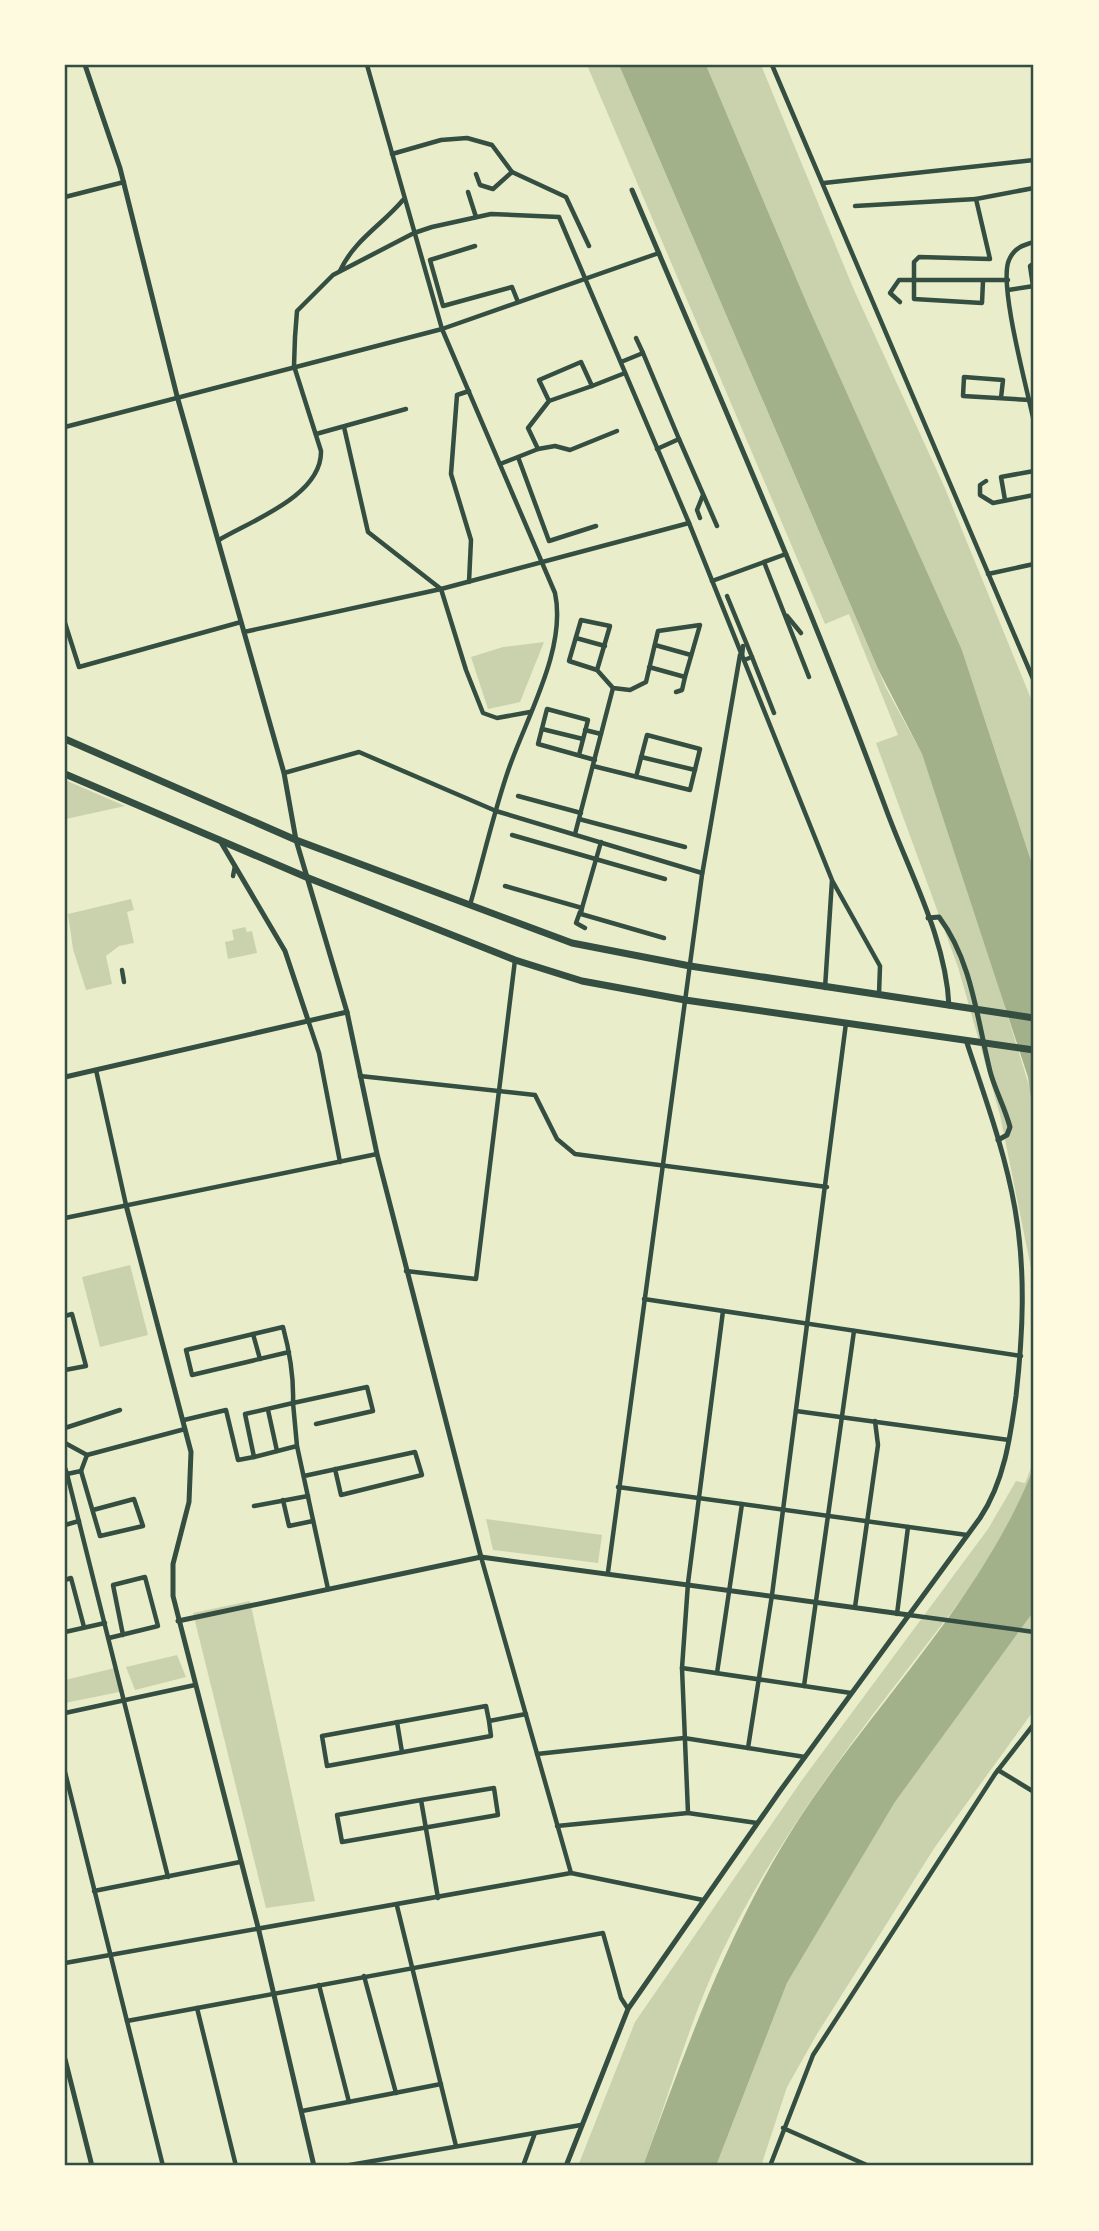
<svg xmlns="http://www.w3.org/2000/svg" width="1099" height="2231" font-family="Ubuntu,sans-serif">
<rect width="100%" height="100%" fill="#e9edc9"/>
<g fill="#cad2ad">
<polygon points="587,65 619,65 886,688 922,754 975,909 1030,1089 1034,1116 1034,1283 1000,1115 958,967 876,743 898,735 849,614 825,624"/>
<polygon points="706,65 761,65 854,290 944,486 1034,706 1034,870 962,650 808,306"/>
<polygon points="544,642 520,702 488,709 471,657 503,647"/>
<polygon points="65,780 125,806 66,819"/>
<polygon points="131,899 134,910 127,912 134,943 119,946 106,956 112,984 86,990 73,949 68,914"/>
<polygon points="245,927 247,932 252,931 257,953 228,959 225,942 234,940 232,930"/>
<polygon points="130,1265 148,1335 100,1347 82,1277"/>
<path d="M1034,1461C1034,1499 977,1578 954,1609C870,1718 782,1827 722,1952C690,2020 669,2095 643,2166H578L635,2022L802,1780L988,1529L1016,1481L1025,1483Z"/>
<polygon points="486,1519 602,1535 598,1563 493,1550"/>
<polygon points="250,1601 315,1901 266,1908 193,1613"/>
<polygon points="1034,1611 1034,1710 935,1847 817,2034 787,2087 761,2166 716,2166 787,1983 895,1802"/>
<polygon points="177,1655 186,1677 135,1690 126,1667"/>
<polygon points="115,1668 124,1691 65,1703 65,1680"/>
</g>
<g fill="#a3b18a">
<polygon points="619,65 706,65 808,306 962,650 1034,870 1034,1120 1028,1077 922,754 878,669"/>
<path d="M1034,1467V1611L895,1802L787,1983L716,2166H643C687,2046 729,1927 799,1819C876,1701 982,1599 1034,1467Z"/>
</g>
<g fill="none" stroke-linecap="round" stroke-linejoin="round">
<g stroke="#344e41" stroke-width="4.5">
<path d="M367,65L442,329L555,593C567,649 526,718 508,771C493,815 483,860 470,905"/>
<polyline points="772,65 1034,681"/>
<polyline points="392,154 441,140 467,138 492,145 512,172 566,197 589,246"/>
<polyline points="476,174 480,185 493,189 512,172"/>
<polyline points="824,183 1034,160"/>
<polyline points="468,192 476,217"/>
<polyline points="65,197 124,182"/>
<polyline points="855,206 976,199"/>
<path d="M1034,242C1023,245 1014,248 1009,260C998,284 1028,392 1034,422"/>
<polyline points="475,246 430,260 443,306 512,287 518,302"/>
<path d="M340,271C354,240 382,225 403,200"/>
<polyline points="983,281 982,303 914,299 914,262 919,257 990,259 976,199 1034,188"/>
<polyline points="1033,286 1030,266 1034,263"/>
<polyline points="1008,290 1034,286"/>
<polyline points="900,302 890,293 899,280 1008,280"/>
<polyline points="636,338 643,353"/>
<polyline points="621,362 643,353 679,439"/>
<polyline points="592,386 625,373"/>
<polyline points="1001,398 1003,380 964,377 963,396 1030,400"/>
<polyline points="65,427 442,329 659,253"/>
<polyline points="344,427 368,532 441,589 466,670 483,713 497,718 530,712"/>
<polyline points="316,434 406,409"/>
<polyline points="538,449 555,446 570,450 617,431"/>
<polyline points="657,449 679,439 717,526"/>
<polyline points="518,457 538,449 528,428 549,401 539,380 581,362 592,386 549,401"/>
<polyline points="500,464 518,457 549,541 596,526"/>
<polyline points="986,481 980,485 980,495 993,503 1034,495"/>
<polyline points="1005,500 1001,477 1034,471"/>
<polyline points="700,518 697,510 703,495"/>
<path d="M219,540C253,520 322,495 321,451L294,366L295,337L297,311L333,275L414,233L432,227L491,214L559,217L689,523L832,880L825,988"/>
<polyline points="764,562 809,677"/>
<polyline points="988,574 1034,564"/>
<polyline points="712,581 786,554"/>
<polyline points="469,582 471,540 451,474 457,395 469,391"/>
<polyline points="727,596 752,657 744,660"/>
<polyline points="787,616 801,633"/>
<polyline points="65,623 79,667 241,622"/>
<polyline points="244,632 441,589 689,523"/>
<polyline points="576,638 605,646"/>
<polyline points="655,645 691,655"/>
<polyline points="742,656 743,646"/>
<polyline points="752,657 774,713"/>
<polyline points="597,670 610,626 581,620 569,661 597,670 613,688 630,690 646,682 658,631 700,625 685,677 649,667"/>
<polyline points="676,692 682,690 685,677"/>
<polyline points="542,729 583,739"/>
<polyline points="585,730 601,734"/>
<polyline points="579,755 588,720 547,709 538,744 595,760"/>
<polyline points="641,757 695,770"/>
<polyline points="593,766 690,790 700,749 647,735 636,777"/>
<polyline points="284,773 359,752 496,811 702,873"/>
<polyline points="518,796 581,813"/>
<polyline points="579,819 685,847"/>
<polyline points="575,834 613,688"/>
<polyline points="512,835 665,879"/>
<polyline points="233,876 235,866"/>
<polyline points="833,882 880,966 879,994"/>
<polyline points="505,886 582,908 601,842"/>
<polyline points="582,908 581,914 664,938"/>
<polyline points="580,912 576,923 585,928"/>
<polyline points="122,970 124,982"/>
<polyline points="308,1020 319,1053 340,1162"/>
<polyline points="96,1070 126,1205"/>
<polyline points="360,1076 535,1095 557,1139 575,1154 827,1187"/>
<polyline points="65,1218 377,1154"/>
<polyline points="406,1271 476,1279 515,960"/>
<polyline points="644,1299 1021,1356"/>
<polyline points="65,1316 72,1314 86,1366 65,1370"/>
<polyline points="253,1334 260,1359"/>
<path d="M289,1352L192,1375L186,1350L283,1327C290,1353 294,1376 293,1403L367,1387L373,1411L316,1424"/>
<polyline points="268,1410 277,1451"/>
<polyline points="796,1411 1009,1440"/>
<polyline points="184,1420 226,1410 238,1460 254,1457"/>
<polyline points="65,1428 120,1410"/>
<polyline points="65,1443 87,1455 185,1429"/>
<polyline points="297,1446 254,1457 245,1414 293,1403 297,1446 328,1589"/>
<polyline points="65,1468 67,1474 81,1471 87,1455"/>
<polyline points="81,1471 100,1536 143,1526 134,1499 93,1510"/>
<polyline points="67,1474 168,1877"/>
<polyline points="304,1476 415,1452 422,1475 341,1495 335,1469"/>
<polyline points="618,1487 967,1535"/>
<polyline points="283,1500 289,1526 313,1521"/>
<polyline points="254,1506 308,1496"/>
<polyline points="65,1525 79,1521"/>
<polyline points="481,1557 571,1873"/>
<polyline points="608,1572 702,875 740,655"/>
<polyline points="65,1580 71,1578 84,1627"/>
<polyline points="855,1607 878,1445 875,1421"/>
<polyline points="897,1614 908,1527"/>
<polyline points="909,1615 1034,1632"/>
<polyline points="65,1632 105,1623"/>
<polyline points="109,1638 158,1626 145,1577 113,1585 123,1635"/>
<polyline points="682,1668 851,1693"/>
<polyline points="717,1673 742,1504"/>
<polyline points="804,1686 854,1331"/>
<polyline points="65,1713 195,1685"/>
<polyline points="489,1721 491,1736 327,1766 322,1736 486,1706 489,1721 526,1714"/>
<polyline points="397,1722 402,1752"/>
<polyline points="537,1754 684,1738 748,1748"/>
<polyline points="805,1757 748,1748 772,1595 846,1023"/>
<polyline points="998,1770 1034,1792"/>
<polyline points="65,1772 163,2166"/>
<polyline points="421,1800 337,1815 342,1842 498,1815 494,1788 421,1800 438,1898"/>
<polyline points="688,1813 757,1823"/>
<polyline points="557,1826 688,1813 682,1668 688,1583 723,1311"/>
<polyline points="94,1891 240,1862"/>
<polyline points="397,1906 456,2146"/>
<polyline points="65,1963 571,1873 703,1900"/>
<polyline points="364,1976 396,2093"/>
<polyline points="319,1985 349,2102"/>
<polyline points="197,2008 236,2166"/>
<polyline points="127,2021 603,1933 621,1998 628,2009"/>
<polyline points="302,2111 441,2084"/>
<polyline points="783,2128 869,2166"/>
<polyline points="344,2166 581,2125"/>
<polyline points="523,2166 535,2133"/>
<polyline points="770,2166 813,2055 995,1774 1034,1724"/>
</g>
<g stroke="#344e41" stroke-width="5">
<polyline points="85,65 120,168 177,396 284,773 296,840 347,1012 377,1154 481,1557 909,1615"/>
<path d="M632,190C719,396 809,600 886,809C909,872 946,938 949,1006"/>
<polyline points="219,839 285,951 308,1020"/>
<path d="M928,918L939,917C972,961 977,1019 990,1071C995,1090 1005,1108 1010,1127L1007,1135L998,1140"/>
<polyline points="65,1077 347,1012"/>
<polyline points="126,1205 191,1452 189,1502 173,1564 173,1596 259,1931 314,2166"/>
<polyline points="178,1621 481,1557"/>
<polyline points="65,2059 92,2166"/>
<path d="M566,2166L628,2009L780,1791L980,1518C1004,1482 1010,1439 1016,1396C1023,1334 1026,1271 1015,1209C1005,1151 984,1095 966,1040"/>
</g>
<g stroke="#344e41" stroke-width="7">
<polyline points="65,739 296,840 572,943 690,966 1034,1018"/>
<polyline points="65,774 306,877 515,960 582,981 685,1000 1034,1050"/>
</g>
</g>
<rect width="1099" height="2231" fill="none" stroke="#fefae0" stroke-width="133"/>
<rect x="66" y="66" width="966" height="2098" fill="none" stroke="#344e41" stroke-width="2.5"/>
</svg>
